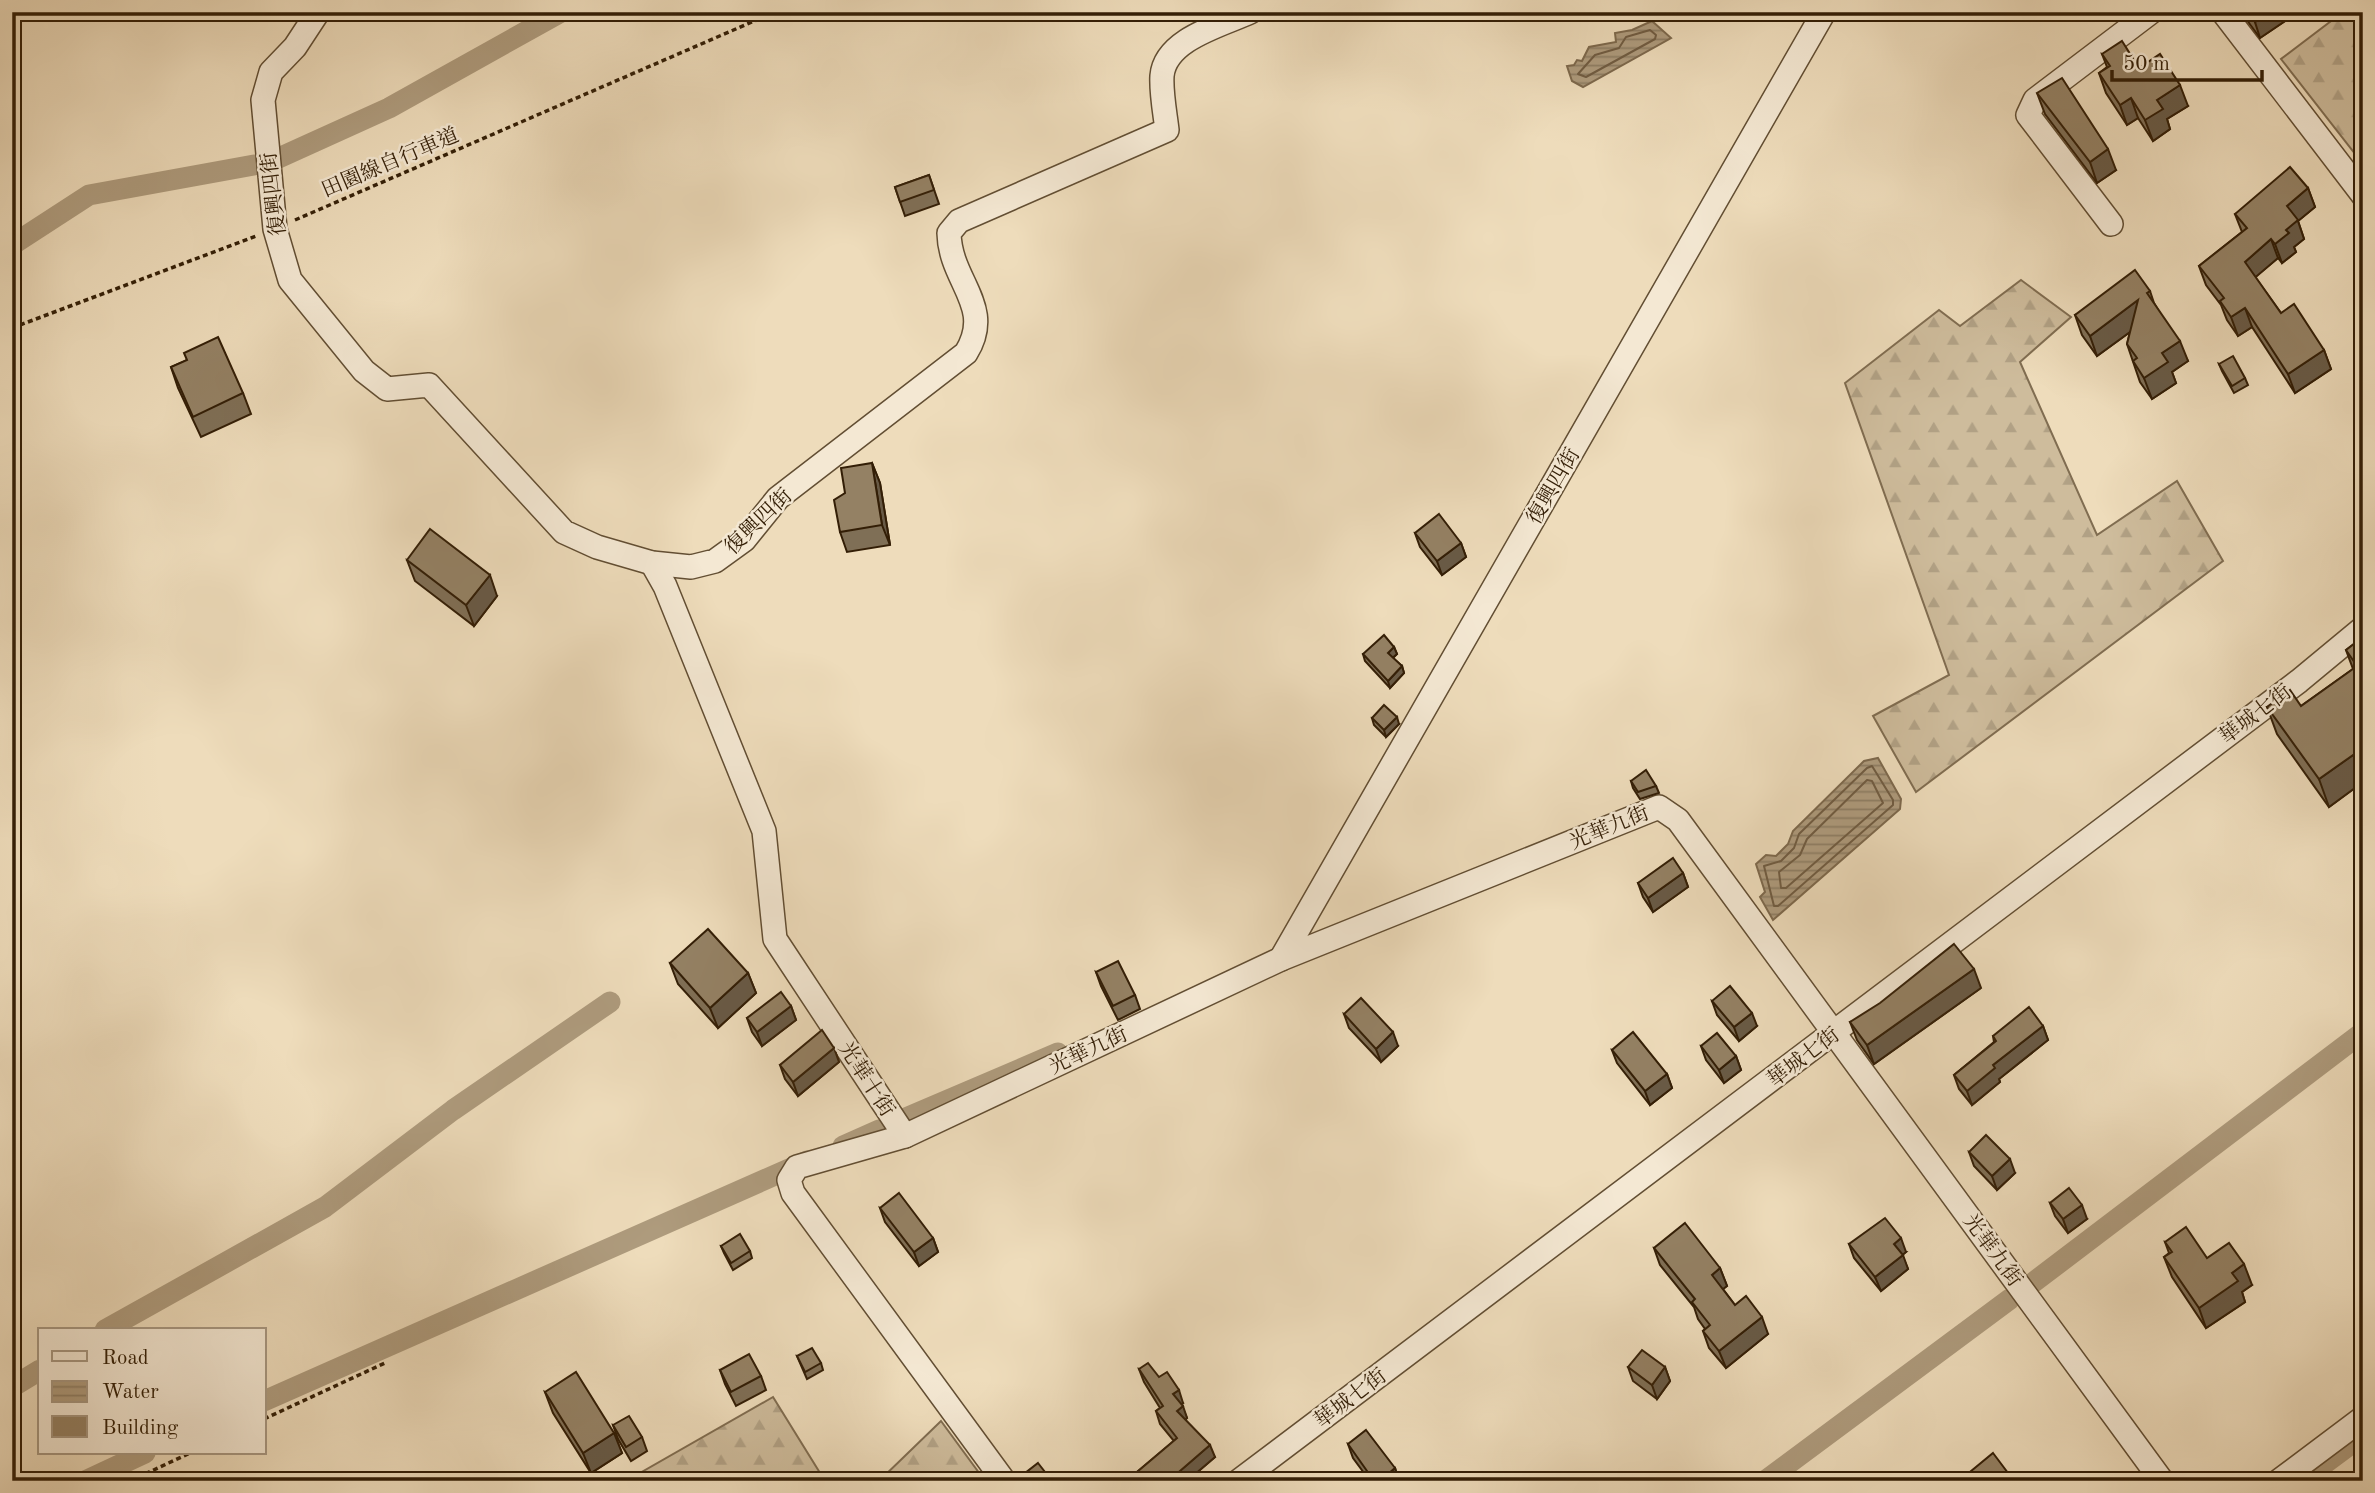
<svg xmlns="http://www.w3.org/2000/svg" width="2375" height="1493" font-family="'Old Standard TT','Noto Serif TC',serif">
<defs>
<pattern id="forest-firs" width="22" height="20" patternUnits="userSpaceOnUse" patternTransform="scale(1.75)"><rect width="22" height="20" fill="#cebc9c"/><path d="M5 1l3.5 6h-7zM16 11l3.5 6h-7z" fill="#b1a185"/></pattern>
<pattern id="water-rules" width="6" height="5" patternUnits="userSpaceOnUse" patternTransform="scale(1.75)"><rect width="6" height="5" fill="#ae9b7d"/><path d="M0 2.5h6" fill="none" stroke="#8e7e64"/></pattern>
</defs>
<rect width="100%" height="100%" fill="#eedcbb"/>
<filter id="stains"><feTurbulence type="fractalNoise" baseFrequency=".00286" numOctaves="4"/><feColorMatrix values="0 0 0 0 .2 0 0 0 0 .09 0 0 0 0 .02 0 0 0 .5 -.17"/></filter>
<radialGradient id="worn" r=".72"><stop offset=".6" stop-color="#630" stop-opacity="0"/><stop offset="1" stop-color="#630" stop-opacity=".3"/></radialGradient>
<g fill="url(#forest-firs)" stroke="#806d51" stroke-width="2">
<polygon points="2343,12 2363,12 2363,164 2281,59"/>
<polygon points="2021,280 2071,317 2020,362 2097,535 2177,481 2223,561 1916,792 1873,716 1949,675 1845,383 1939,310 1960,326"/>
<polygon points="773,1397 825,1481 626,1481"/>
<polygon points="941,1421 985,1481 879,1481"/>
</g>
<g fill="url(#water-rules)" stroke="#7d694d" stroke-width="2">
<polygon points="1652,21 1671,38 1583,87 1572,81 1567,66 1574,65 1577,60 1582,61 1589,47 1616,42 1615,33 1632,30"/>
<polygon points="1878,758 1901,799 1900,809 1773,920 1760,897 1765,892 1756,864 1766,855 1776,856 1788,844 1793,831 1864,761"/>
</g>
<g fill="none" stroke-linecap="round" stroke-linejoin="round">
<g stroke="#705c42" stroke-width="2">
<polygon points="1650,30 1656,35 1655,39 1586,77 1578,74 1595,55 1619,48 1626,37"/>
<polygon points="1872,766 1893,800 1893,805 1778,906 1774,906 1764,866 1781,861 1794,848 1799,834 1867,768"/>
<polygon points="1867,780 1872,781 1883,803 1786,888 1781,888 1779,872 1800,855 1807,839"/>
</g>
<g stroke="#ae9b7d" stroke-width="21">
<polyline points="272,161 389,108 561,12"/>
<polyline points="12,245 89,195 254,165"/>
<polyline points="899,1121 1058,1053"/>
<polyline points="843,1146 879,1130"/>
<polyline points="2030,1285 2363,1032"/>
<polyline points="105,1330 325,1207 453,1110 610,1002"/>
<polyline points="12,1387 40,1370"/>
<polyline points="264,1401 807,1161"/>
<polyline points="85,1481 145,1453"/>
<polyline points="1765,1481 2010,1299"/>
<polyline points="2301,1481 2363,1435"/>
</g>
<g stroke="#624e33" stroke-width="26">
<g id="minor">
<path d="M318,12L295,47L271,72L263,100L275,229L290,280L364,371L387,389L429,385L564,532L597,547L652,563L691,567L715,561L744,540L778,498L966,353C995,306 950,282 949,233L959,221L1167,130C1165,113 1161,93 1162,76C1165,39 1222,25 1250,12"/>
<polyline points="2223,12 2363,195"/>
<polyline points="2111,224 2028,115 2035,100 2151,12"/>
<polyline points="652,563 665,586 764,831 775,939 905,1136 797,1167 789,1180 793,1193 1004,1481"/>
<polyline points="1281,959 1824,12"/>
<polyline points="905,1136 1281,959 1659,807 1678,820 2162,1481"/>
<polyline points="1239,1481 2299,681 2363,628"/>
<polyline points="2279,1481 2363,1418"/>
</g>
</g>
<g stroke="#331e06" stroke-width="3.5" stroke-dasharray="5 3.5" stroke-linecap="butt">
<polyline points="295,220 775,12"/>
<polyline points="12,328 256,236"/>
<polyline points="264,1419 387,1362"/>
<polyline points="130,1481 190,1453"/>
</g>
<use href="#minor" stroke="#f4e8d3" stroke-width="23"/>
</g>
<g fill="#7f6f56" stroke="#331e06" stroke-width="2">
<polygon points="2241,12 2285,12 2288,19 2260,38"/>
<polygon points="2102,54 2139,68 2188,106 2167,119 2170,129 2153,141 2138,118 2127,125 2106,93 2099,73 2107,67"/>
<polygon points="2037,93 2116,170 2097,183 2045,114"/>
<polygon points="929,175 939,204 905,216 895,187"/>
<polygon points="2308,188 2315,207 2298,221 2304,239 2294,247 2296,252 2282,263 2278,258 2255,277 2281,313 2324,350 2331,369 2295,393 2252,327 2238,336 2227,320 2221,305 2206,285 2199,266 2242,232 2235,214"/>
<polygon points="2150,291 2154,303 2188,361 2172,372 2176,383 2152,399 2140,382 2127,344 2130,332 2097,356 2082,335 2075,315"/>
<polygon points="187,360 243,393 251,414 201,437 178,388 171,367"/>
<polygon points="2219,364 2245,378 2248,385 2234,393 2222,371"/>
<polygon points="872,463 880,483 890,545 847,552 840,532 845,493"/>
<polygon points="1415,533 1461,543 1466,557 1442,575 1420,547"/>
<polygon points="407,560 497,596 474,626 415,581"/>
<polygon points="2363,637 2363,782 2329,807 2277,734 2267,707 2301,706 2353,669 2346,650"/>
<polygon points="1394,647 1397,654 1393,658 1402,666 1404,673 1390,688 1365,661 1363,654"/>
<polygon points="1372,718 1399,724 1386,737 1374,725"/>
<polygon points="1631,781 1656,786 1659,793 1640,799 1633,788"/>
<polygon points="1683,873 1688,887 1653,912 1643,897 1638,883"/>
<polygon points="670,963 748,973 756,993 718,1028 678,984"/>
<polygon points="1096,972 1135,995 1140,1009 1118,1020 1101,986"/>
<polygon points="1981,988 1874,1064 1857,1040 1850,1022"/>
<polygon points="1712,1001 1757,1026 1739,1041 1717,1015"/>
<polygon points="791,1006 796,1020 762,1046 752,1032 747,1018"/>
<polygon points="1344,1014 1398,1046 1381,1062 1349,1028"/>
<polygon points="2043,1026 2048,1040 1999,1079 2000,1082 1972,1105 1959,1089 1954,1075 1994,1042 1993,1036"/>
<polygon points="1701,1046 1736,1056 1741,1070 1724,1083 1706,1060"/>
<polygon points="834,1048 839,1062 798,1096 785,1079 780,1065"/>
<polygon points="1612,1050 1667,1074 1672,1088 1650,1105 1617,1063"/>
<polygon points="1969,1152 2015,1173 1997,1190 1974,1166"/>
<polygon points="2050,1203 2087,1219 2068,1233 2055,1216"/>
<polygon points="880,1208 933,1238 938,1252 919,1266 885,1222"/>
<polygon points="2165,1242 2207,1258 2252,1285 2242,1292 2245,1302 2206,1328 2172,1277 2164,1257 2169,1253"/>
<polygon points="1849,1244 1906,1252 1902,1255 1908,1269 1881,1291 1854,1258"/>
<polygon points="721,1246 750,1251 752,1258 733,1270 724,1253"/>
<polygon points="1654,1248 1720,1268 1727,1286 1723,1289 1735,1305 1768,1334 1726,1368 1709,1348 1703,1331 1705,1329 1698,1319 1694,1307 1660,1265"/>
<polygon points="797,1356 821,1363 823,1370 807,1379"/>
<polygon points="1628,1367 1665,1367 1670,1381 1657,1399 1633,1381"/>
<polygon points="1139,1369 1159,1377 1183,1403 1181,1404 1187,1418 1185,1420 1215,1457 1187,1481 1140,1481 1137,1472 1174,1441 1160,1424 1156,1411 1160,1408 1144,1382"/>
<polygon points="720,1370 761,1376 766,1390 736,1406 725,1384"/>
<polygon points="545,1392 614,1433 622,1453 591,1473 553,1413"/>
<polygon points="613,1425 642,1437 647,1451 631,1461 618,1439"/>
<polygon points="1348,1444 1395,1468 1399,1481 1354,1481 1364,1473 1353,1458"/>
</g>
<g fill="#685a46" stroke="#331e06" stroke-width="2">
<polygon points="2268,12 2285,12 2288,19 2260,38 2255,22"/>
<polygon points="2180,85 2188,106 2167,119 2170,129 2153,141 2145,120 2157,100"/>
<polygon points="2131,98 2138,118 2127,125 2120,105"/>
<polygon points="2108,149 2116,170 2097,183 2090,162"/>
<polygon points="2308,188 2315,207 2298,221 2304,239 2294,247 2296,252 2282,263 2275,244 2286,230 2287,206"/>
<polygon points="2271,239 2278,258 2251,281 2245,262"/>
<polygon points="2138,300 2145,321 2097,356 2090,336"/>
<polygon points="2245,308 2252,327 2238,336 2231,317"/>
<polygon points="2180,341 2188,361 2172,372 2176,383 2152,399 2144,378 2162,353"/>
<polygon points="2324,350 2331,369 2295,393 2288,374"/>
<polygon points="872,463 880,483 890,545 882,525"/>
<polygon points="1461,543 1466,557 1442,575 1437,561"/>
<polygon points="490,575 497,596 474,626 466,605"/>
<polygon points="1394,647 1397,654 1390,660 1388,653"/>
<polygon points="1402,666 1404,673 1390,688 1388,681"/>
<polygon points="1397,717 1399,724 1386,737 1384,730"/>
<polygon points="2363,748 2363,782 2329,807 2319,779"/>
<polygon points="1683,873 1688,887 1653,912 1648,898"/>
<polygon points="1974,969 1981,988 1874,1064 1867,1045"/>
<polygon points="748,973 756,993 718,1028 710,1008"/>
<polygon points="791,1006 796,1020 762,1046 757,1032"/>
<polygon points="1752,1013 1757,1026 1739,1041 1734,1027"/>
<polygon points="2043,1026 2048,1040 1999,1079 2000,1082 1972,1105 1967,1091 1993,1065"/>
<polygon points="1393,1032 1398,1046 1381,1062 1376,1049"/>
<polygon points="834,1048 839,1062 798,1096 793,1082"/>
<polygon points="1736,1056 1741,1070 1724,1083 1719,1070"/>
<polygon points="1667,1074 1672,1088 1650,1105 1645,1091"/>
<polygon points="2010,1159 2015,1173 1997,1190 1992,1176"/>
<polygon points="2082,1205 2087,1219 2068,1233 2063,1219"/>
<polygon points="933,1238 938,1252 919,1266 914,1252"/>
<polygon points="1901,1238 1906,1252 1899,1258 1894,1244"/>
<polygon points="1903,1255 1908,1269 1881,1291 1875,1277"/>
<polygon points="2244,1264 2252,1285 2242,1292 2245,1302 2206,1328 2199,1308 2232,1273"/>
<polygon points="1720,1268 1727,1286 1718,1293 1712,1275"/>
<polygon points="1762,1317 1768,1334 1726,1368 1719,1351"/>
<polygon points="1665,1367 1670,1381 1657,1399 1652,1385"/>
<polygon points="1179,1390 1183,1403 1178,1406 1173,1394"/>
<polygon points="1183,1406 1187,1418 1181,1423 1177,1411"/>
<polygon points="614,1433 622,1453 591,1473 583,1453"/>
<polygon points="1210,1445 1215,1457 1187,1481 1175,1481 1173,1477"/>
<polygon points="1395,1468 1399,1481 1391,1481 1388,1474"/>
</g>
<g fill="#948164" stroke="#331e06" stroke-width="2">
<polygon points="2247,12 2268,12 2255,22"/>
<polygon points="2122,41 2139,68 2160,54 2180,85 2157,100 2163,109 2145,120 2131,98 2120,105 2099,73 2110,66 2102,54"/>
<polygon points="2062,78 2108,149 2090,162 2037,93"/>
<polygon points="2290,167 2308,188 2287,206 2298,220 2286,230 2289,233 2275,244 2271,239 2245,262 2281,313 2294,304 2324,350 2288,374 2245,308 2231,317 2220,301 2224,298 2199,266 2247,228 2235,214"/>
<polygon points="929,175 934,190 900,202 895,187"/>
<polygon points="2135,270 2150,291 2147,293 2180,341 2162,353 2168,362 2144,378 2133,361 2137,358 2127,344 2138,300 2090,336 2075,315"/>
<polygon points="218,337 243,393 193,417 171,367 187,360 184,353"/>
<polygon points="2233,356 2245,378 2232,386 2219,364"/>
<polygon points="872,463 882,525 840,532 834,500 845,493 841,468"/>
<polygon points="1439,514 1461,543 1437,561 1415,533"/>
<polygon points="430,529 490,575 466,605 407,560"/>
<polygon points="1384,635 1394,647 1388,653 1402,666 1388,681 1363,654"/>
<polygon points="2363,637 2363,748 2319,779 2267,707 2290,690 2301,706 2357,666 2346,650"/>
<polygon points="1384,705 1397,717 1384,730 1372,718"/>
<polygon points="1646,770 1656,786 1638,792 1631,781"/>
<polygon points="1673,858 1683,873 1648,898 1638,883"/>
<polygon points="708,929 748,973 710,1008 670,963"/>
<polygon points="1954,944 1974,969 1867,1045 1850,1022 1880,1003"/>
<polygon points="1118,961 1135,995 1113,1006 1096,972"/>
<polygon points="1730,986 1752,1013 1734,1027 1712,1001"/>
<polygon points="781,992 791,1006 757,1032 747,1018"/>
<polygon points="1361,998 1393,1032 1376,1049 1344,1014"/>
<polygon points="2029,1007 2043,1026 1993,1065 1995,1068 1967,1091 1954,1075 1996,1041 1993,1036"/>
<polygon points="822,1030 834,1048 793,1082 780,1065"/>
<polygon points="1633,1032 1667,1074 1645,1091 1612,1050"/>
<polygon points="1717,1033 1736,1056 1719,1070 1701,1046"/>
<polygon points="1986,1135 2010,1159 1992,1176 1969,1152"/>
<polygon points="2069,1188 2082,1205 2063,1219 2050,1203"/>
<polygon points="899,1193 933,1238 914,1252 880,1208"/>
<polygon points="1885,1218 1901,1238 1894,1244 1903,1255 1875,1277 1849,1244"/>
<polygon points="1685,1223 1720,1268 1712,1275 1735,1305 1746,1296 1762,1317 1719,1351 1703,1331 1710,1325 1692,1302 1695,1299 1654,1248"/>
<polygon points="2186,1227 2207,1258 2229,1243 2244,1264 2232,1273 2238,1281 2199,1308 2164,1257 2172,1252 2165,1242"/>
<polygon points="740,1234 750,1251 731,1263 721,1246"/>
<polygon points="812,1348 821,1363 805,1372 797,1356"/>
<polygon points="1642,1350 1665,1367 1652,1385 1628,1367"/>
<polygon points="749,1354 761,1376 731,1392 720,1370"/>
<polygon points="1148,1363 1159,1377 1167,1372 1179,1390 1173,1394 1183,1406 1177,1411 1210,1445 1173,1477 1177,1481 1144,1481 1137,1472 1177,1438 1156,1411 1163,1406 1139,1369"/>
<polygon points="576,1372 614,1433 583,1453 545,1392"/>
<polygon points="629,1416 642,1437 626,1447 613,1425"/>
<polygon points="1366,1430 1395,1468 1388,1474 1393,1481 1354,1481 1367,1471 1348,1444"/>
<polygon points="1993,1453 2014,1481 1959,1481"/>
<polygon points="1038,1463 1052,1481 1023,1481 1020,1477"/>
</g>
<g text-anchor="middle" stroke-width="5" stroke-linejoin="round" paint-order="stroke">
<g font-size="21" fill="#331e06" stroke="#f4e8d3">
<text transform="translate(390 162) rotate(-23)" y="7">田園線自行車道</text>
<text transform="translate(273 194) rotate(-97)" y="7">復興四街</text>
<text transform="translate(1553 486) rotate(-60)" y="7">復興四街</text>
<text transform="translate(758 521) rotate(-44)" y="7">復興四街</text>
<text transform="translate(2255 714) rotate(-37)" y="7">華城七街</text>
<text transform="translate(1609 827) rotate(-22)" y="7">光華九街</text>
<text transform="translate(1088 1050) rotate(-25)" y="7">光華九街</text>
<text transform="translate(1803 1057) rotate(-37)" y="7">華城七街</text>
<text transform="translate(867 1079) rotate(57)" y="7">光華十街</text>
<text transform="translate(1993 1250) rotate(54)" y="7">光華九街</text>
<text transform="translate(1350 1398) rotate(-37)" y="7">華城七街</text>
</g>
</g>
<rect width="2375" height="1493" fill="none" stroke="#eedcbb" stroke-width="42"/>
<rect x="14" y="14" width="2347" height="1465" fill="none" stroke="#331e06" stroke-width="3.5"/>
<rect x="21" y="21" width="2333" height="1451" fill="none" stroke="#331e06" stroke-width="2"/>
<rect x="38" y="1328" width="228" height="126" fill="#f4e8d3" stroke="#a79781" stroke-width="2"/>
<rect x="52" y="1351" width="35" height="10" fill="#f4e8d3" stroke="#a79781" stroke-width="2"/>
<text x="102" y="1364" font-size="21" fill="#331e06">Road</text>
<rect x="52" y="1381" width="35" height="21" fill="url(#water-rules)" stroke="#a79781" stroke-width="2"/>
<text x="102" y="1398" font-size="21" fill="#331e06">Water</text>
<rect x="52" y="1416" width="35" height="21" fill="#948164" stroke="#a79781" stroke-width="2"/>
<text x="102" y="1434" font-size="21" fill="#331e06">Building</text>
<path d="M2112 70v10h150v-10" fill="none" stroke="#331e06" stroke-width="3.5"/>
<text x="2123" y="70" font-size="21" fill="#331e06" stroke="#f4e8d3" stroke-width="5" paint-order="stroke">50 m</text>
<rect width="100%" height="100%" filter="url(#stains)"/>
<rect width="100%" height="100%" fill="url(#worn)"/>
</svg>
